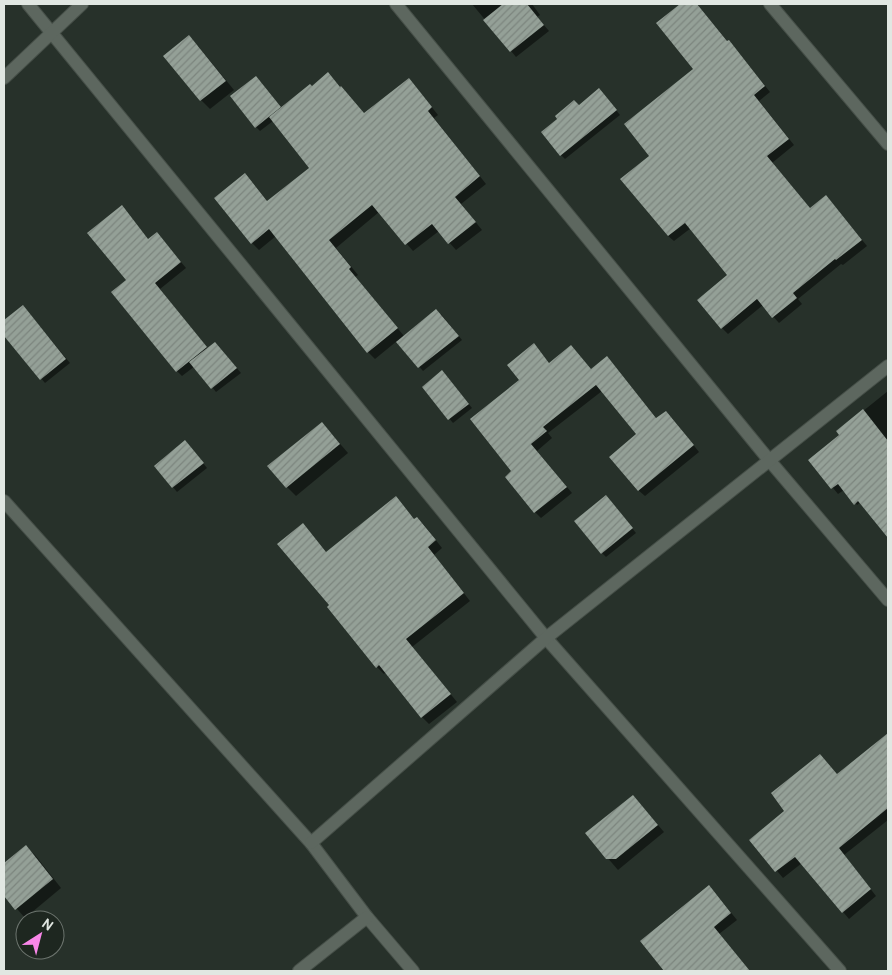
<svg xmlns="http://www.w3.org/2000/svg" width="892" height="975" font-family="Overpass,sans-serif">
<defs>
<pattern id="building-hatch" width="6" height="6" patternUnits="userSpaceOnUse" patternTransform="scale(1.25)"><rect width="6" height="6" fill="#94a097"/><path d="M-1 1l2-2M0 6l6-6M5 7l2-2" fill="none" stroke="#7c857e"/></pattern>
</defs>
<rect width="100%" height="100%" fill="#27312a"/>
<g fill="#0007">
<polygon points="472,4 532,4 540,15 537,17 549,31 516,57"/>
<polygon points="681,4 697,4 728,42 734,47 770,92 759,101 794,145 772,163 810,210 832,203 867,246 843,265 841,264 798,299 802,304 779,323 763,305 728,334 722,328 729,275 691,228 674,241 668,236 651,156 694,69 658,23"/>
<polygon points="189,37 198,46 234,90 210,109 201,100 165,56"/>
<polygon points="260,81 282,108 312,88 341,88 364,114 415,86 438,115 434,118 486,184 461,204 482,230 456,250 439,231 413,251 379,212 336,248 358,275 355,277 404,336 441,314 462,340 423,371 397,341 375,359 368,352 276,236 259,250 252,243 252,182 268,202 311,168 273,121 260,131 256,127"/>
<polygon points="603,94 620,115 565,159 561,155 579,107"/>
<polygon points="162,239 186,268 160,289 208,349 215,343 241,373 216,392 195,366 182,376 177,371 127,280 149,240"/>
<polygon points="23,306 70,363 45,383 4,334 4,322"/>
<polygon points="540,351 550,364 591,371 613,364 657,419 672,418 699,452 645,496 638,490 638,434 602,391 548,433 552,438 537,451 572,493 541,518 535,512 513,472 521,380"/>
<polygon points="446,376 472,408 453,423 423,387"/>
<polygon points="888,391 888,480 857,505 844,490 838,494 810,460 840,435 837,432"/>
<polygon points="322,423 348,453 296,496 287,487"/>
<polygon points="189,446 207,468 177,492 156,466"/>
<polygon points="396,498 415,520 417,518 424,525 442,548 434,555 470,601 412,647 457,702 429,724 422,717 386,672 384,674 377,667 330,605 327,553"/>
<polygon points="610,501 636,533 606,557 602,553"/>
<polygon points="888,734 888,820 844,855 876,896 849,919 802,863 783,878 751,840 786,811 820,755 838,775"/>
<polygon points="633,796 664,832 618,870 587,834"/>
<polygon points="26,847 35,855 61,888 25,918 4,894 4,864"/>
<polygon points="715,893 737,920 719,934 750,971 699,971 689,959 673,971 666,971 663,968"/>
</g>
<g fill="url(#building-hatch)">
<polygon points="503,4 527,4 544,25 510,52 483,20"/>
<polygon points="680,4 697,4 727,41 729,40 765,86 754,95 789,139 767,156 810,208 826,195 862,240 836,260 835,259 793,293 797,298 772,318 757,299 721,329 697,300 727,275 685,223 668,236 620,179 649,156 624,124 693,69 656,23"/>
<polygon points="189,35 226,81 200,101 163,56"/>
<polygon points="328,72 340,87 341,86 364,113 409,78 432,107 428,111 480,176 455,197 476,222 448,244 432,224 405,245 372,205 329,240 351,267 349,269 398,328 367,353 269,229 251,244 214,198 245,173 267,201 309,168 269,117 310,84 312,86"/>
<polygon points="256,76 281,107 255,128 230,96"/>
<polygon points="599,88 617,110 560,156 541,132 557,119 555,116 574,100 579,105"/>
<polygon points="122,205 148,239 157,232 181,262 155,283 207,347 176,372 111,292 126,280 87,233"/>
<polygon points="23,305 66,359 40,380 4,336 4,320"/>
<polygon points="436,309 459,336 418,368 396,342"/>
<polygon points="215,342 237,368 211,389 189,362"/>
<polygon points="534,343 549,363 571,345 591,369 607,356 656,418 666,411 694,445 638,491 609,457 636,434 596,385 543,427 547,431 531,444 567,487 534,513 505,477 511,471 470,419 519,380 507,365"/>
<polygon points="442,370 469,404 448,420 422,387"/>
<polygon points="863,409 888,441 888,538 858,501 854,505 838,484 831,489 808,460 839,435 836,431"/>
<polygon points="322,422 340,444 286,488 267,466"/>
<polygon points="185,440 204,463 172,488 154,466"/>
<polygon points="606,495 633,528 601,554 574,521"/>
<polygon points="396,496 414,519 417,517 436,540 428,547 464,593 406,639 451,694 421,718 379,665 376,668 327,607 329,605 277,544 303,523 326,552"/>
<polygon points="888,733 888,808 839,848 871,889 842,913 795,857 775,872 749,840 784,811 771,793 820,754 837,774"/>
<polygon points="633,795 658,825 616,859 606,859 585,833"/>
<polygon points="26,845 53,879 15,910 4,896 4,863"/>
<polygon points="709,885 731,913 714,927 750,971 664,971 640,941"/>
</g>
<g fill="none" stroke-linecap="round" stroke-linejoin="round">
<g stroke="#464f48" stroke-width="14">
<g id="minor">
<polyline points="28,4 546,638 840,971"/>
<polyline points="396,4 769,460 888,600"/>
<polyline points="770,4 888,144"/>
<polyline points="4,78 82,4"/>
<polyline points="4,501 311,843 367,917 413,971"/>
<polyline points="311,843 546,638 888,366"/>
<polyline points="299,971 367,917"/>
</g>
</g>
<use href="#minor" stroke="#5d675f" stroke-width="12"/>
</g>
<rect width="892" height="975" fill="none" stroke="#e1e7e2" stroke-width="10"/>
<g transform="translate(40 935) rotate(36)"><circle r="24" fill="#1e2720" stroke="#6c746e"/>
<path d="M0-4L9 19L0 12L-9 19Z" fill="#f987e9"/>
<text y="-8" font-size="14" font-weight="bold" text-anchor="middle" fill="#e1e7e2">N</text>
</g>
</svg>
